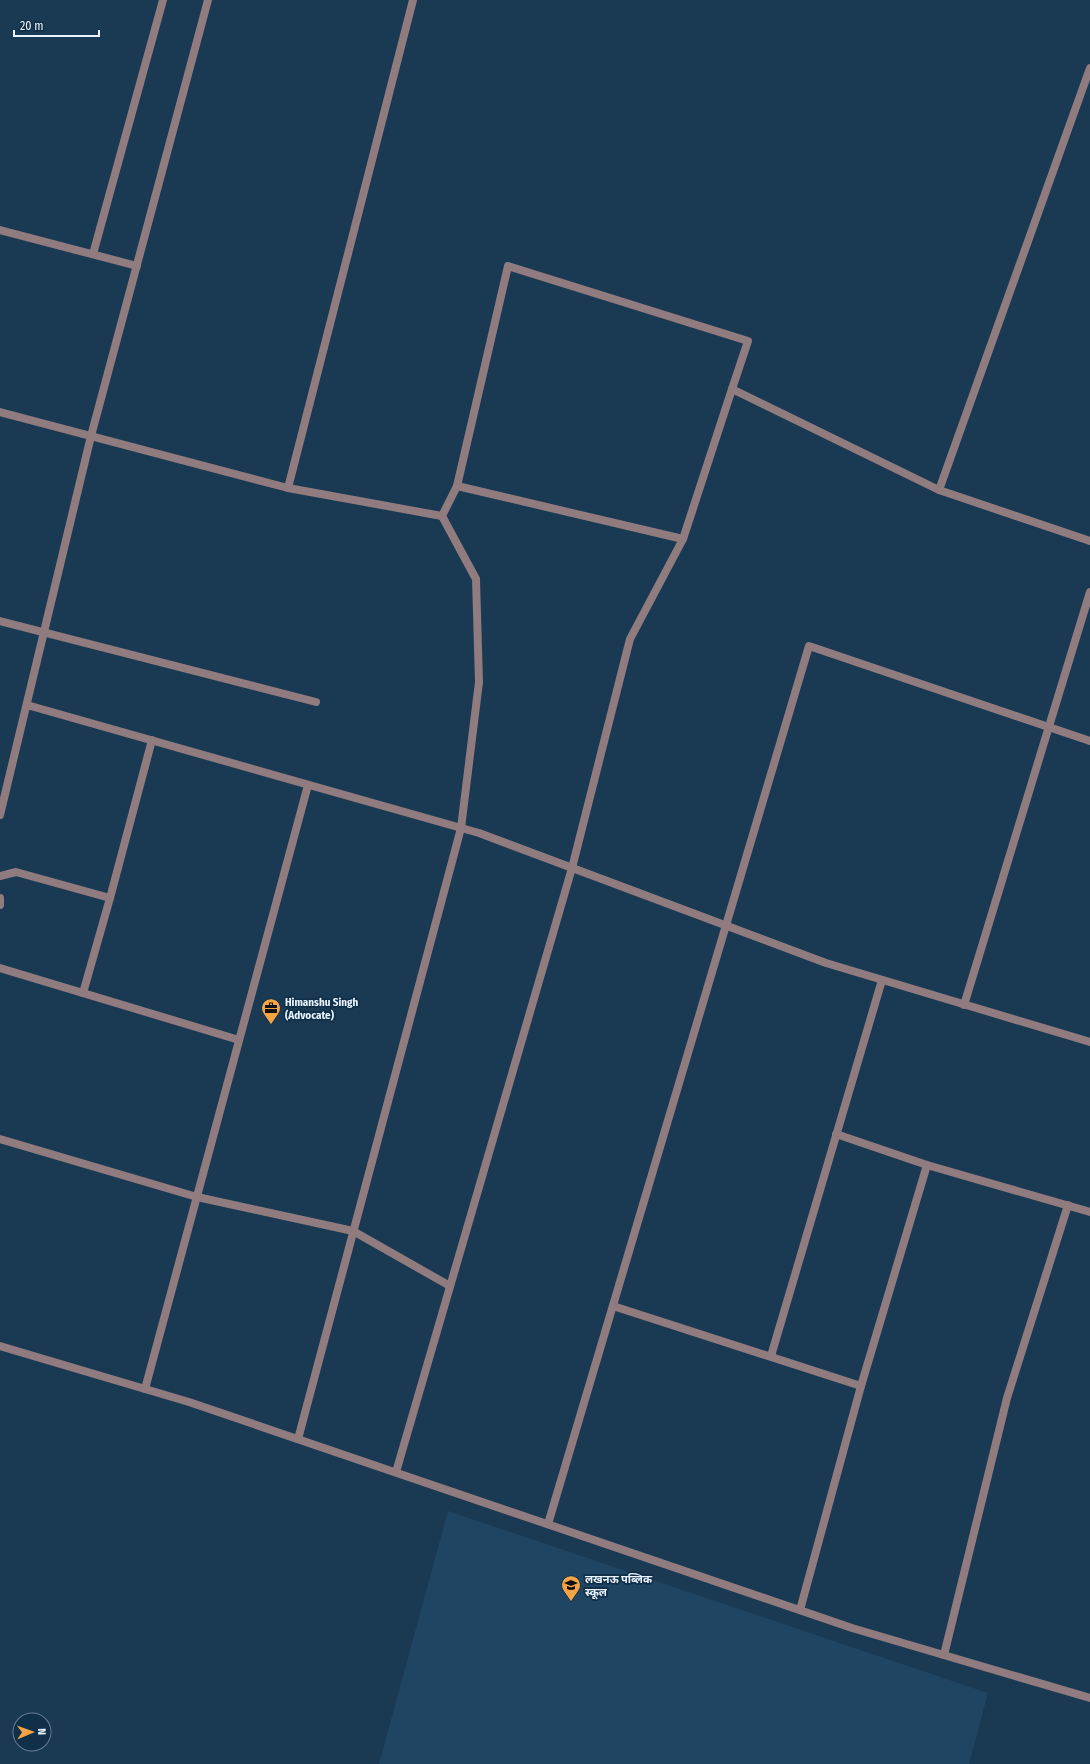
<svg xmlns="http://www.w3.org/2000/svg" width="1090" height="1764" font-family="'Fira Sans Condensed','Noto Sans Devanagari',sans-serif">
<rect width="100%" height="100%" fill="#1a3953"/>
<polygon fill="#204563" points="448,1511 988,1693 969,1764 379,1764"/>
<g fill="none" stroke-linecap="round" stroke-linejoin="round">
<g stroke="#907b7e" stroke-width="8">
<polyline points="0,230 137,266"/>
<polyline points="93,254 163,0"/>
<polyline points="91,436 208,0"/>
<polyline points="457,486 508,266 748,341 732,389"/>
<polyline points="288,488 442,516 457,486 683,539 732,389 939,490"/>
<polyline points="0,621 316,702"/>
<polyline points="0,876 16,872 110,898"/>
<polyline points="0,968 239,1040"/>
<polyline points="83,993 110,898 152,740"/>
<polyline points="0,1139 197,1197 353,1231 450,1286"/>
<polyline points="298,1439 461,828 479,682 476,579 442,516"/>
<polyline points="396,1472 572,868 630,639 683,539"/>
</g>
<g stroke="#907b7e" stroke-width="8">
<polyline points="1090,68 939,490 1090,541"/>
<polyline points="0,412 288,488 413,0"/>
<polyline points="27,705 479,833 826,963 1090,1042"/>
<polyline points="0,815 91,436"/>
<polyline points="0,898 0,905"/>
<polyline points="964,1005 1090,592"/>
<polyline points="836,1134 927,1165 1090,1212"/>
<polyline points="613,1306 861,1386"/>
<polyline points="0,1346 189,1402 852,1628 1090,1698"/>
<polyline points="771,1356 882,980"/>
<polyline points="145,1389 308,785"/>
<polyline points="548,1524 809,646 1090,741"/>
<polyline points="800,1610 861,1386 927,1165"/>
<polyline points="944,1655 1007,1398 1068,1205"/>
</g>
</g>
<defs>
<g id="office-pin" transform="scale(1)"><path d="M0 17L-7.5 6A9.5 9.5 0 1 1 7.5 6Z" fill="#f4a345" stroke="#102f48"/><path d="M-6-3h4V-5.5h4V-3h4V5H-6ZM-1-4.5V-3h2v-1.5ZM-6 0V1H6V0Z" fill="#111"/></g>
<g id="school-pin" transform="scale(1)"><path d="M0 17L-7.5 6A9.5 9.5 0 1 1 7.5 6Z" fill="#f4a345" stroke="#102f48"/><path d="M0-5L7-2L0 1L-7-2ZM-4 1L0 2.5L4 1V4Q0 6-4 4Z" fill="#111"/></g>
</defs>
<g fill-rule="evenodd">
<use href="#office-pin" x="271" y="1008"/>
<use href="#school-pin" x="571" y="1585"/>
</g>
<g text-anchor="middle" stroke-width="3.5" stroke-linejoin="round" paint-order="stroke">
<g font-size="11" font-weight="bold" fill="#e9f4fe" stroke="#102f48" text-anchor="start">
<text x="285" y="1006">Himanshu Singh<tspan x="285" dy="13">(Advocate)</tspan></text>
<text x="585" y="1583">लखनऊ पब्लिक<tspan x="585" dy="13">स्कूल</tspan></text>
</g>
</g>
<g transform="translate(32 1732) rotate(88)"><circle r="19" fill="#102f48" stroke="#677e91"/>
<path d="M0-3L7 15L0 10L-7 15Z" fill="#f4a345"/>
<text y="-6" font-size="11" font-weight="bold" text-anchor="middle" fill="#e9f4fe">N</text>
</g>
<path d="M14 30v6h85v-6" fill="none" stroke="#e9f4fe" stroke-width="2"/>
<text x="20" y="30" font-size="12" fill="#e9f4fe" stroke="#102f48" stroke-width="3" paint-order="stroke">20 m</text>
</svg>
